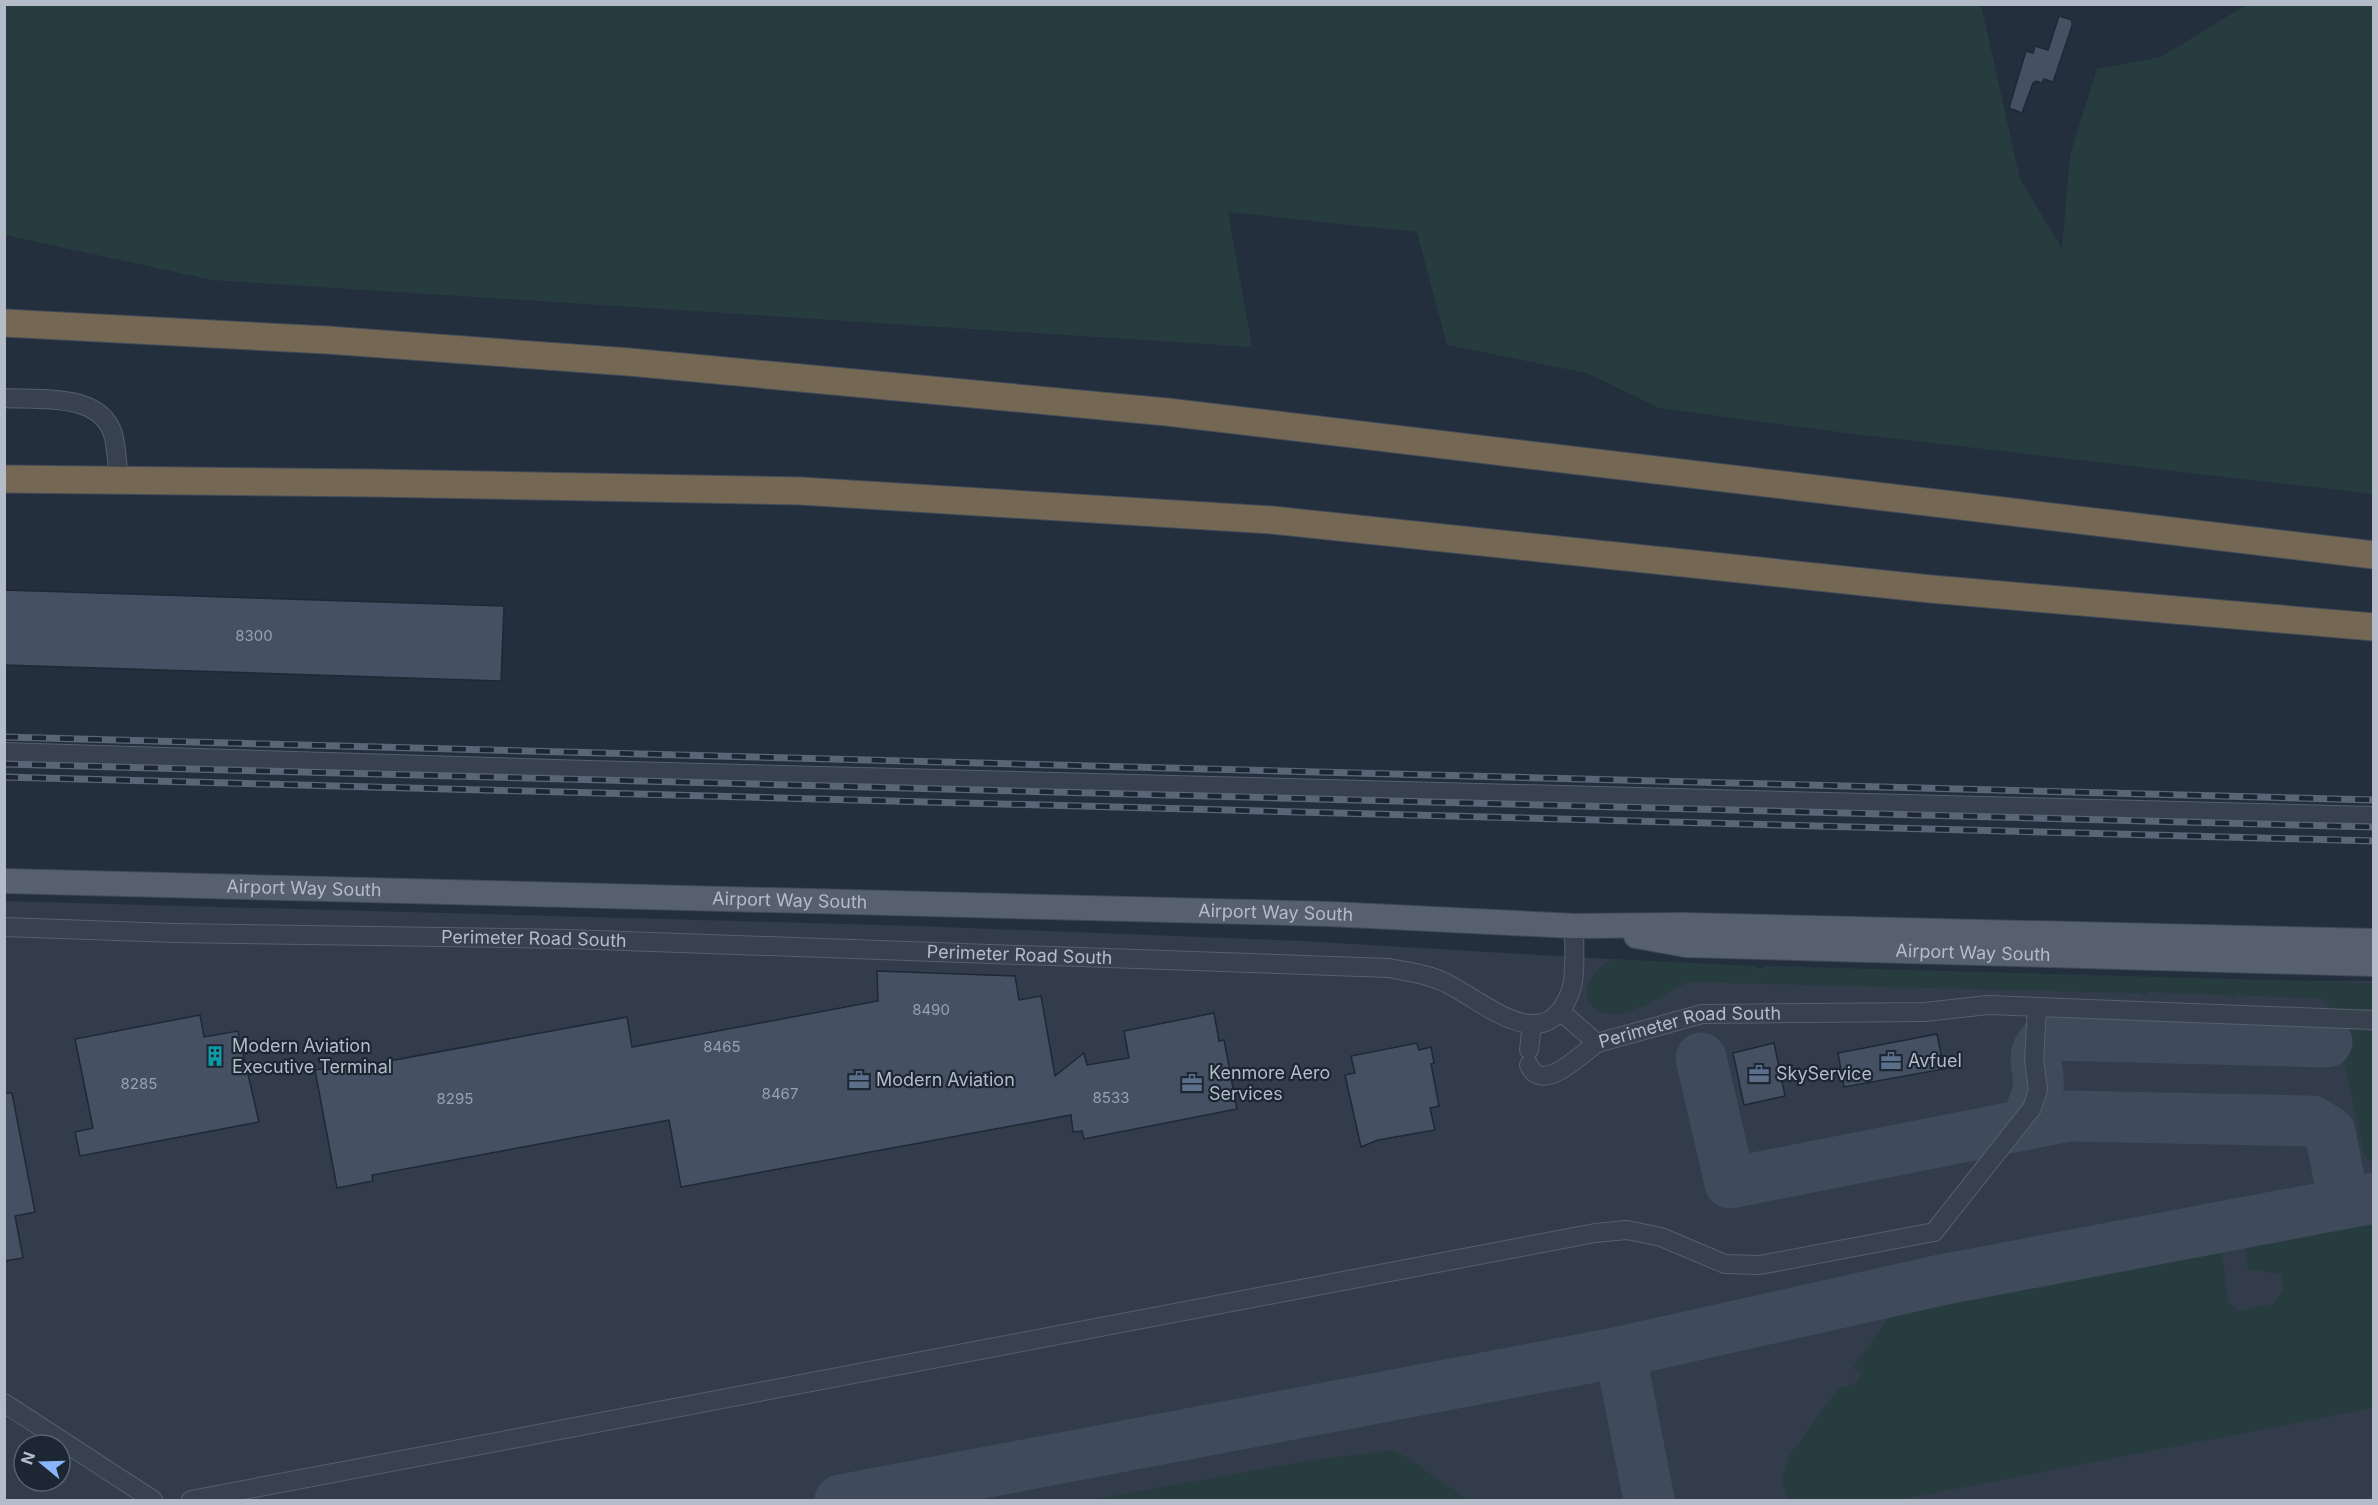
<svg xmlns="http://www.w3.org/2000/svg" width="2378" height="1505" font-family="Inter,sans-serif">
<rect width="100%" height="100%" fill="#242f3e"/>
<path fill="#323c4b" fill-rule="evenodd" d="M5,901L917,926L1302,941L1778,969L2085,980L2373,981V1500H5ZM24,1445H60V1481H24Z"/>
<g fill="#263c3f">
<polygon points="4,5 1981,5 2020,179 2062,249 2070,155 2097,69 2161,57 2246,5 2373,5 2373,494 1846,433 1659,408 1587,373 1447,345 1417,232 1228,212 1252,347 212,280 5,235"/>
<path d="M1613,959L1755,966L1762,971L1765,966L2373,983L2374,1012L2332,1011L2325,999L2237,995L2235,999L2223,995L2148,992L2144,996L2138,993L1688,982C1668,992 1632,1016 1610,1014C1572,1010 1586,971 1613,959Z"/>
<polygon points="2338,1030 2373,1031 2373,1164 2364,1155"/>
<polygon points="2373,1215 2373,1408 1897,1500 1794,1500 1787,1496 1782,1481 1789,1456 1838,1389 1857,1383 1862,1373 1853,1368 1886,1321 1920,1301 2221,1242 2228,1301 2238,1311 2273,1304 2284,1290 2281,1274 2248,1269 2243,1239"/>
<polygon points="1395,1450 1469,1500 1090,1500 1314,1460"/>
</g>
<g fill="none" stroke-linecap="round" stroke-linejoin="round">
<g stroke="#3f4a5a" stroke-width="51">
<polyline points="1701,1058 1730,1183 2069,1116 2312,1121 2330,1132 2344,1203"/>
<path d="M2032,1108C2034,1102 2037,1095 2038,1089C2041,1064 2025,1054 2052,1035L2327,1042"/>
<polyline points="1620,1352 1649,1500"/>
<polyline points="840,1500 1620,1352 1941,1280 2374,1198"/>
</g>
</g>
<g fill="#455162" stroke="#1f2835" stroke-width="1.5">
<polygon points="2059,16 2072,20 2072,26 2053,82 2044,79 2042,83 2036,81 2033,83 2022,113 2009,108 2026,51 2033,53 2035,46 2048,50"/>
<polygon points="4,590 504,606 501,681 4,665"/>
<polygon points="877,971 1015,976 1019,1000 1041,996 1055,1076 1084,1053 1087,1065 1129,1058 1124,1031 1214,1013 1219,1041 1224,1040 1237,1109 1084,1139 1082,1131 1073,1132 1071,1115 681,1187 669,1120 372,1175 373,1181 337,1188 315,1070 351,1063 351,1068 627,1017 632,1047 878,1001"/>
<polygon points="200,1015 204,1037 238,1031 259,1122 80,1156 75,1132 93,1128 75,1039"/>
<polygon points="1937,1034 1944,1069 1844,1087 1838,1053"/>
<polygon points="1417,1043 1419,1050 1431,1047 1434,1063 1431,1064 1439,1106 1430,1108 1435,1130 1378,1140 1361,1147 1345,1075 1355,1073 1351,1056"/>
<polygon points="1774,1043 1785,1096 1744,1105 1733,1053"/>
<polygon points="4,1093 12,1093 35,1212 15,1216 23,1258 4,1261"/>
</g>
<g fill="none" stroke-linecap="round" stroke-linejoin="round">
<g stroke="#565f6c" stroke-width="20">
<g id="minor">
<path d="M4,398C38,400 100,392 113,434C117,448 117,465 119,480"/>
<polyline points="4,752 588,770 2374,816"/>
<path id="s1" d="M4,927L174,933L568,939L1389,968C1408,972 1429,974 1446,983C1485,1002 1546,1061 1571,990C1576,975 1574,944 1574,926"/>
<path id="s2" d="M1560,1011L1597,1043L1702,1014L1925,1012L1988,1005L2374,1020"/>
<polyline points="1529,1050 1532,1025"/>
<path d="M1529,1065C1542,1095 1581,1054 1597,1043"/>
<polyline points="4,1403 153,1500"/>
<polyline points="191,1500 1595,1233 1627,1230 1661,1237 1725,1264 1760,1265 1934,1232 2032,1108 2038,1090 2034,1060 2037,1007"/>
</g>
</g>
<g stroke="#414a57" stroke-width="26">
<g id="major">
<path id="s3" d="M4,881L1330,914L1574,926L1682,925L2374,941"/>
<path id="s4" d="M1636,936L1686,945L2374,964"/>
</g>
</g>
<g stroke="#434c59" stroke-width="29">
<g id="highway">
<polyline points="4,323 327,340 629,362 1167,412 2374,555"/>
<polyline points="4,479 372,483 801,491 1272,520 1931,589 2374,627"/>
</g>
</g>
<use href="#minor" stroke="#38414e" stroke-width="18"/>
<use href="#major" stroke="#56606e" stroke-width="24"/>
<use href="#highway" stroke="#746855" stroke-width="27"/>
<g stroke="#5a6575" stroke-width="7">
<g id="rail">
<polyline points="4,737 2374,800"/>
<polyline points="4,764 2374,827"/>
<polyline points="4,777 2374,841"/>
</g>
</g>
<use href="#rail" stroke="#1d2633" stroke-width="4.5" stroke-dasharray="14" stroke-linecap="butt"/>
</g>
<defs>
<g id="building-bare" transform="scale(1.62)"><path d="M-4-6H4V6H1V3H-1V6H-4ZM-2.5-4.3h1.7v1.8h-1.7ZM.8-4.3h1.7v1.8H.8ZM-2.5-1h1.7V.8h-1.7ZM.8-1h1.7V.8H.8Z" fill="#0f9aa8" stroke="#1d2633" stroke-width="2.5" paint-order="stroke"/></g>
<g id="office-bare" transform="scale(1.62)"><path d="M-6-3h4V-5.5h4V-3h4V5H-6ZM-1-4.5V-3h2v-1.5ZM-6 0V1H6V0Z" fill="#5c6f8a" stroke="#1d2633" stroke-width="2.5" paint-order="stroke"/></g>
</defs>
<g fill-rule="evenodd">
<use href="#building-bare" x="215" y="1056"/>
<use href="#office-bare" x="1891" y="1061"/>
<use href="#office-bare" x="1759" y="1074"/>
<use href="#office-bare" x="859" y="1080"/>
<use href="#office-bare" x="1192" y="1083"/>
</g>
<g text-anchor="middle" stroke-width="4.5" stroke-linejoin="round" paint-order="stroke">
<g font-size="15" fill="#98a1af">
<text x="254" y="641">8300</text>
<text x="931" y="1015">8490</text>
<text x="722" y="1052">8465</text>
<text x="139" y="1089">8285</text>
<text x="780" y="1099">8467</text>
<text x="1111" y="1103">8533</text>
<text x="455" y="1104">8295</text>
</g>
<g font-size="18" fill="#b4bcc9" stroke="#1d2633">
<text dy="6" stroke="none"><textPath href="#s3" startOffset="300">Airport Way South</textPath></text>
<text dy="6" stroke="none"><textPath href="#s3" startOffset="786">Airport Way South</textPath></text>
<text dy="6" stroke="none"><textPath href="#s3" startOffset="1272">Airport Way South</textPath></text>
<text dy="6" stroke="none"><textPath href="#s1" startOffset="530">Perimeter Road South</textPath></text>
<text dy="6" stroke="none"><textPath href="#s4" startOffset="338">Airport Way South</textPath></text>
<text dy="6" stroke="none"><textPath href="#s1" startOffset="1016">Perimeter Road South</textPath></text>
<text dy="6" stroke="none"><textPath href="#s2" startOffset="144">Perimeter Road South</textPath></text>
</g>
<g font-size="18" fill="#b4bcc9" stroke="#1d2633" text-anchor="start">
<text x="232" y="1052">Modern Aviation<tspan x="232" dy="21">Executive Terminal</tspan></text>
<text x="1908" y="1067">Avfuel</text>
<text x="1209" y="1079">Kenmore Aero<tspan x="1209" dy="21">Services</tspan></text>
<text x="1776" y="1080">SkyService</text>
<text x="876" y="1086">Modern Aviation</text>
</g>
</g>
<rect width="2378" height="1505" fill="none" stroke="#b4bcc9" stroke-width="12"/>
<g transform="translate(42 1463) rotate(289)"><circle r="28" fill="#1d2633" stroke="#59626f" stroke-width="1.5"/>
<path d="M0-4.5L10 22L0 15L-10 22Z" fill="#8ab4f8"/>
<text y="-9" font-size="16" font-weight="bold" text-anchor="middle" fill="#b4bcc9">N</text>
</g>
</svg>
